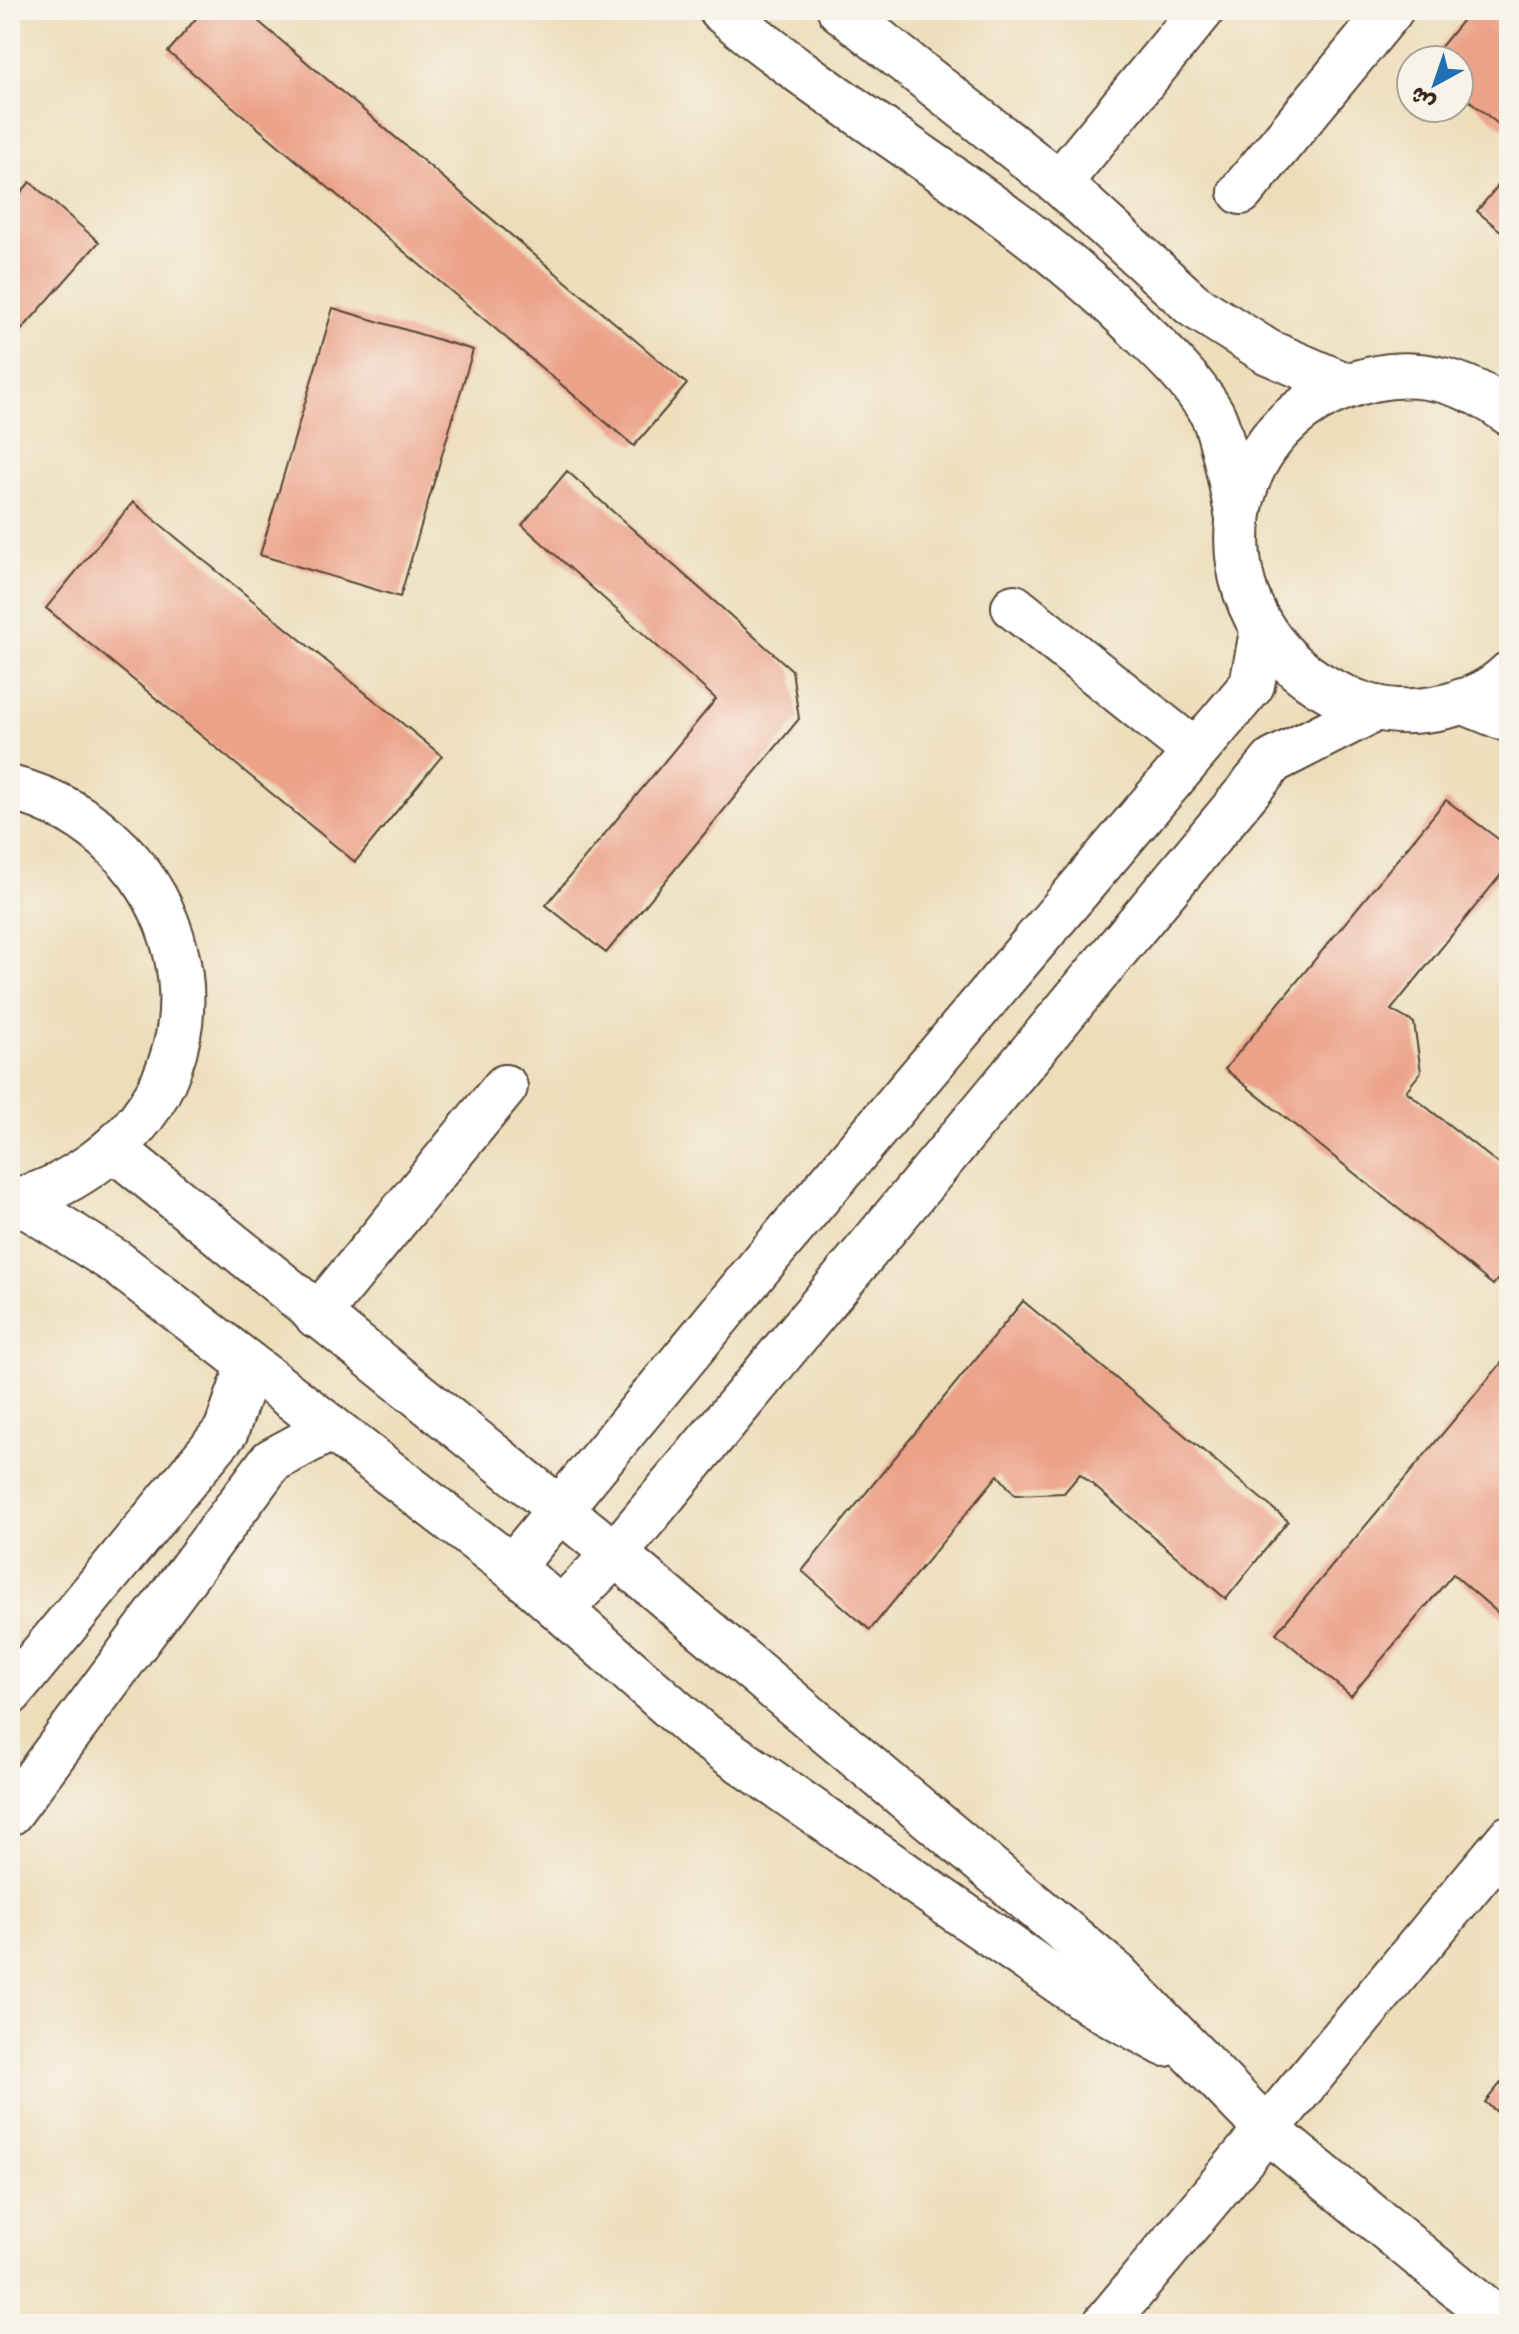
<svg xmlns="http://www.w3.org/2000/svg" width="1519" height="2334" font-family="Itim,'Playpen Sans Arabic',sans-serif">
<rect width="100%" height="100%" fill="#f7f3e8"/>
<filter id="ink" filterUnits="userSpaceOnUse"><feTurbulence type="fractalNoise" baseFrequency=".0125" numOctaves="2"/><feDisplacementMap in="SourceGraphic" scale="16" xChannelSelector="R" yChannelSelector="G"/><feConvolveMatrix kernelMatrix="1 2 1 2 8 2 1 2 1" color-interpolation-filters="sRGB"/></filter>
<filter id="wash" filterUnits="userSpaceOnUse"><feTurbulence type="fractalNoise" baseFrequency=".006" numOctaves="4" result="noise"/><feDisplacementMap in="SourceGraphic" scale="32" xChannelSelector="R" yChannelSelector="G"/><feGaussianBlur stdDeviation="1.8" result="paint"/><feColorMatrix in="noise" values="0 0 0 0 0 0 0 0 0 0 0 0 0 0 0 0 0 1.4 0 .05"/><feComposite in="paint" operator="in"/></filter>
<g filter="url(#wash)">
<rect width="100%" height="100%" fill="#eddebb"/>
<g id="blocks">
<g fill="#eca289">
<polygon points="203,10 245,10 687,384 634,446 168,52"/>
<polygon points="1471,10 1509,10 1509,133 1459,92 1459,60 1430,60"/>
<polygon points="1509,172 1509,238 1477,211"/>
<polygon points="30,182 99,242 10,343 10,205"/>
<polygon points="333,308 473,350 400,597 260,555"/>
<polygon points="567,471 792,670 799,719 606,953 546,905 716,699 522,525"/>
<polygon points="133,502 442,756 355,862 46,608"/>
<polygon points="1446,800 1509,847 1509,865 1391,1010 1414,1023 1421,1072 1406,1091 1509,1172 1509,1266 1493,1285 1225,1069"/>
<polygon points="1023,1301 1288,1521 1226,1599 1080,1474 1064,1493 1015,1495 998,1475 870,1630 802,1571"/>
<polygon points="1509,1354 1509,1610 1503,1617 1453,1574 1351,1696 1276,1633"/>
<polygon points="1509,2073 1509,2122 1485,2102"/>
</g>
</g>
</g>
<g filter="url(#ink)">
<use href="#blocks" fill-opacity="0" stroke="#564536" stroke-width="2"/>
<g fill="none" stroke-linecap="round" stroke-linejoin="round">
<g stroke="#564536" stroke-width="48">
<g id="minor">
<path d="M721,10C853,120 1007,201 1130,321C1158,348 1191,378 1211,412C1223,432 1232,491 1238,517"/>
<polyline points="840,10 1059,183 1193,305 1268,352 1345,385"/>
<polyline points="1059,183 1202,10"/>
<polyline points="1241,192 1391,10"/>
<path d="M1509,413C1470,383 1422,368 1373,379C1192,418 1192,657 1372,707C1415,718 1477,706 1509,674"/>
<polyline points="1014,607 1194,751"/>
<polyline points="1462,701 1509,720"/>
<path d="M10,788C187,832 247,1055 93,1164C70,1180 39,1198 10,1200"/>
<polyline points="114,1149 615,1554 1117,1975 1266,2129 1503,2324"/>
<polyline points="10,1203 17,1200 116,1262 512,1567 699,1732 1092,2004 1165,2044"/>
<polyline points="317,1316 505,1087"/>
<polyline points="512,1567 771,1253 1252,685 1262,632"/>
<polyline points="561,1609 615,1554 1273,761 1377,708"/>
<polyline points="10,1693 226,1431 249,1365"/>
<polyline points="10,1813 271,1461 330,1429"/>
<polyline points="1105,2324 1509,1838"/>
</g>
</g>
<use href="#minor" stroke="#fff" stroke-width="44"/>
</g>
</g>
<rect width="1519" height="2334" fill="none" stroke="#f7f3e8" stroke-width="40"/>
<g transform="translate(1435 84) rotate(220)"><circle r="38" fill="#f7f3e8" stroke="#aca397" stroke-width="2"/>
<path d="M0-6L14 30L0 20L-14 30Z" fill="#1f6fb2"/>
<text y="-12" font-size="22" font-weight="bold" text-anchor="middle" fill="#3b2a1e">ش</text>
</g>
</svg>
